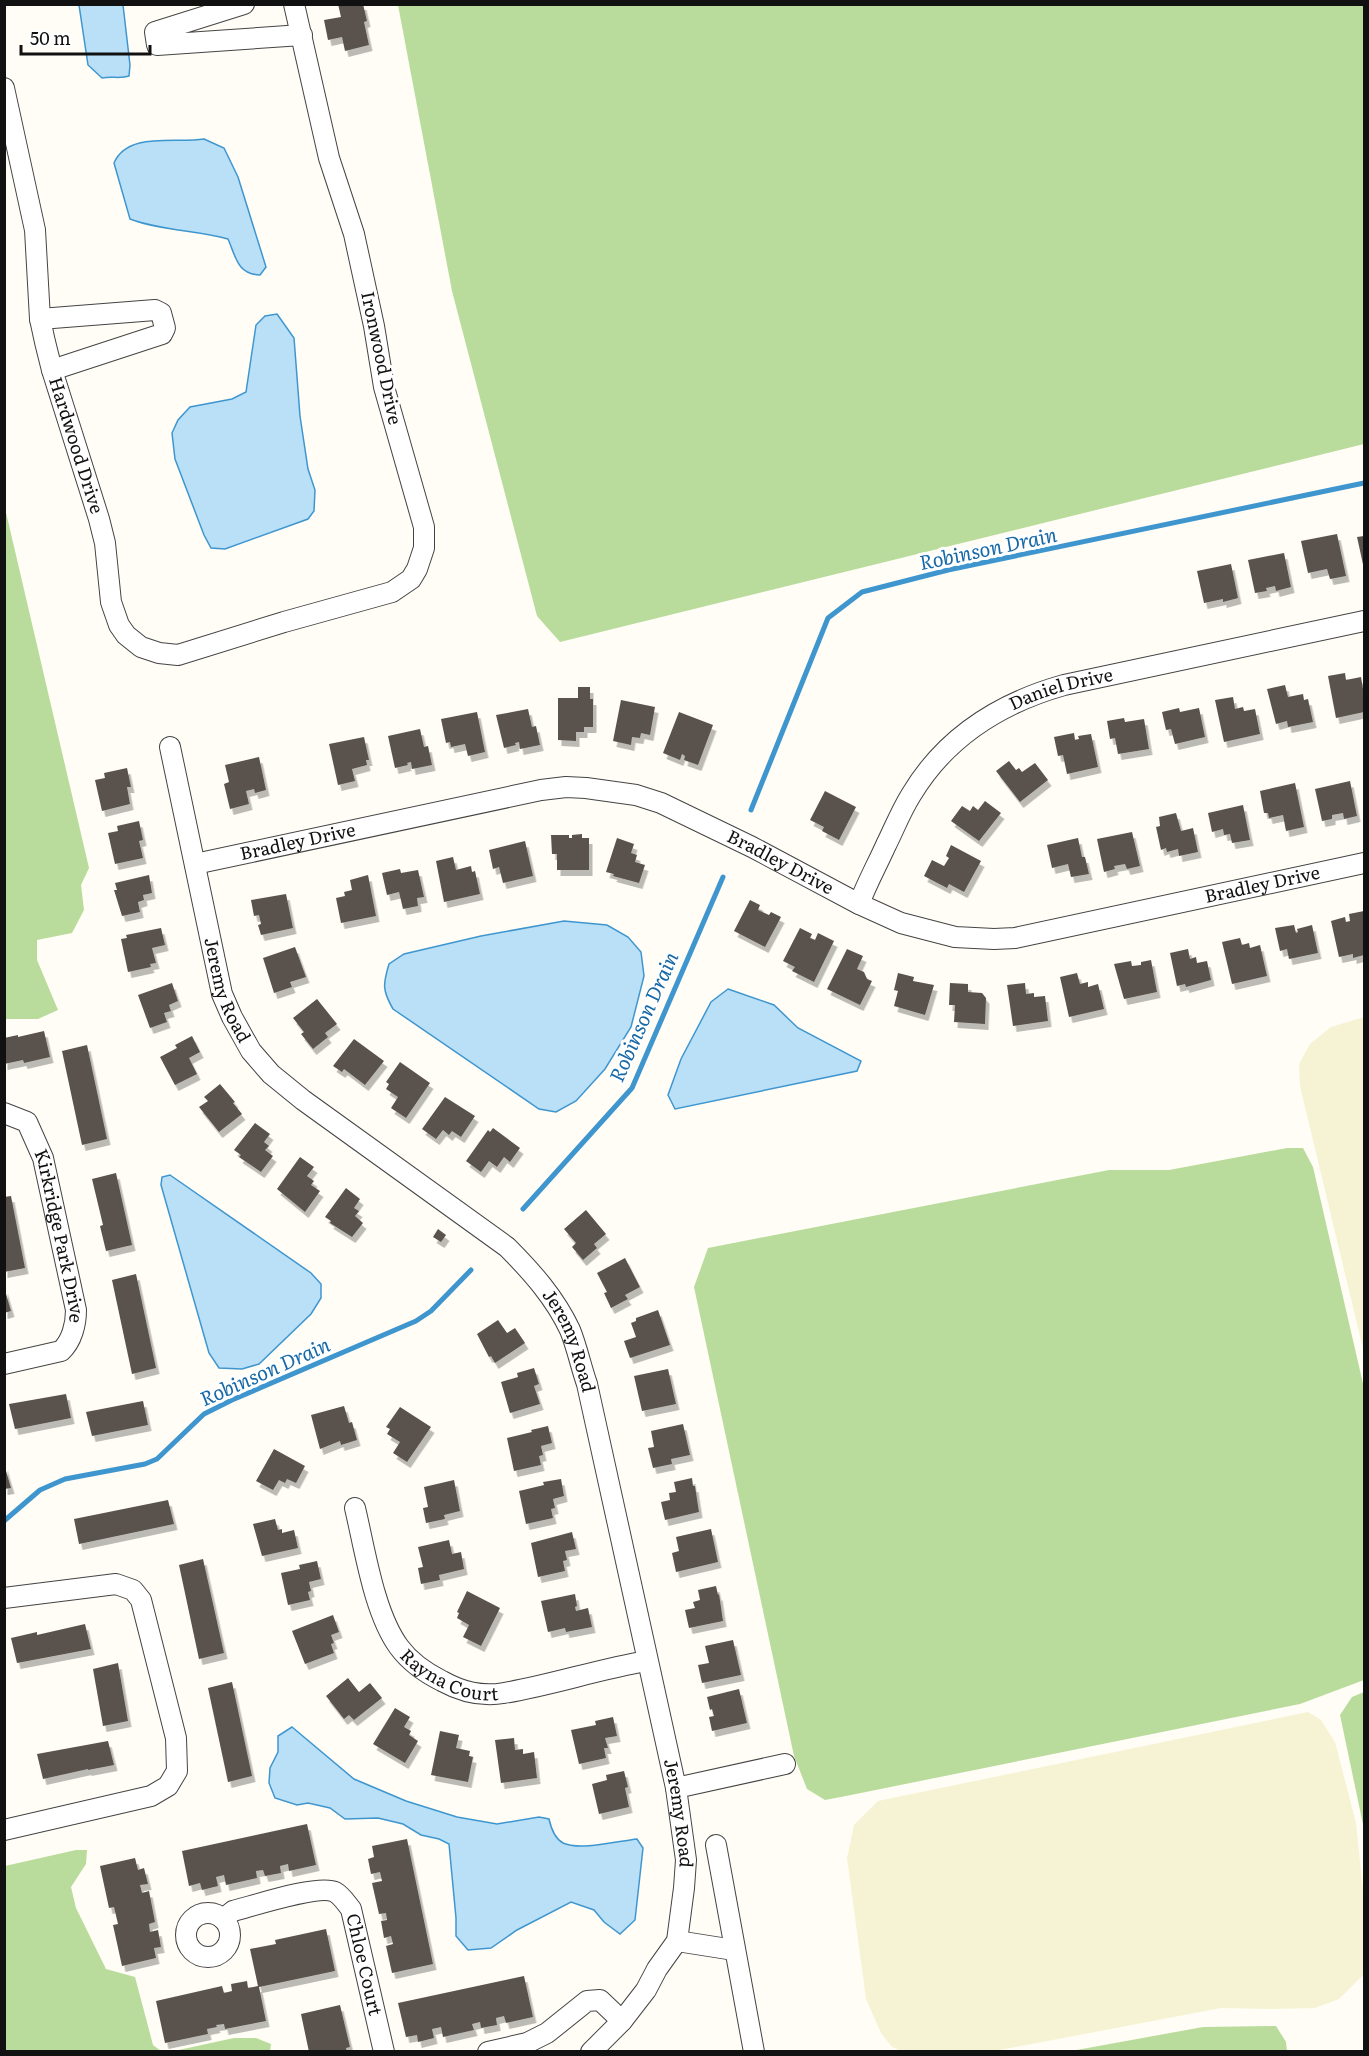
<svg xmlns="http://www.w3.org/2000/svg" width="1369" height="2056" font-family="Literata,serif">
<defs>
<filter id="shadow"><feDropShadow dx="3.5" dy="6" stdDeviation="0" flood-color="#0004"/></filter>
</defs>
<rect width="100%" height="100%" fill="#fffdf5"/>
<g fill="#f6f3d4">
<polygon points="1364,1017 1364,1353 1300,1086 1299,1064 1310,1044 1331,1027"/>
<polygon points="1308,1712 1321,1720 1335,1742 1356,1823 1364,1900 1364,1974 1339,1999 1315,2008 1269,2009 1221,2008 995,2051 902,2051 892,2047 881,2033 866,1999 847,1858 854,1825 878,1801"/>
</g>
<g fill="#b9dc9c">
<polygon points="398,5 1364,5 1364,444 560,642 537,616 452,291"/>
<polygon points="5,508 89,868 81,885 84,910 72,933 37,940 37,960 58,1010 38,1019 5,1019"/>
<polygon points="1287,1148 1303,1148 1313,1167 1364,1388 1364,1680 1300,1704 851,1795 825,1800 807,1789 794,1756 694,1287 708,1248 1109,1170 1169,1170"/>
<polygon points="1364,1692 1364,1829 1340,1715 1352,1697"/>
<polygon points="76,1850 87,1850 86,1864 71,1887 76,1908 106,1969 135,1977 153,2045 161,2051 5,2051 5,1866"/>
<polygon points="1276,2026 1286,2042 1287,2051 1071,2051 1203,2027"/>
<polygon points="234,2038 256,2038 271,2044 270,2051 174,2051"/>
</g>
<g fill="#b9e0f7" stroke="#3f96cf" stroke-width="1.5">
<path d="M79,5H123L130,65L129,76C120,79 112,76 102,78L88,65Z"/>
<path d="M204,139L224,148L238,177L266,267L260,275C237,274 236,257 228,239C196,230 162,231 130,219L114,163C128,131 176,144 204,139Z"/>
<polygon points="277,314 294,338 300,416 308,469 315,490 314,511 308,519 225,549 211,548 204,535 175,459 172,433 178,420 190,407 232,399 246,392 256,325 265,316"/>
<path d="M564,921L607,925L628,937L641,952L644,976L631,1027L605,1069L576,1101L556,1112L539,1109L393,1009C382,990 383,984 389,964L404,954L481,936Z"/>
<polygon points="728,989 774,1005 798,1028 861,1061 857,1071 675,1109 668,1095 681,1059 711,1002"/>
<polygon points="170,1175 311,1273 321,1284 321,1298 311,1314 259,1364 242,1369 219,1368 209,1353 161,1185 162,1177"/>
<path d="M292,1727L354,1779L406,1801L457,1817L497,1824L539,1817L549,1819C551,1828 554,1838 563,1843C580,1851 618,1841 637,1839L643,1848L635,1920L620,1934L604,1922L594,1910L571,1902L517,1930L491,1948L468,1950L456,1936V1918L449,1844L439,1839L421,1835L403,1824L378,1818L345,1819L330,1808L308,1803L297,1805L275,1798L269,1783L270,1768L278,1752V1736Z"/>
</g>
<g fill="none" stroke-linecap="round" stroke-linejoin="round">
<g stroke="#3f96cf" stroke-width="5">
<polyline points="751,810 828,618 862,592 948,570 1364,483"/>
<polyline points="523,1209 632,1088 723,877"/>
<polyline points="4,1521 40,1490 65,1479 145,1464 157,1459 204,1414 232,1400 416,1321 431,1311 471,1270"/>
</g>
</g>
<g fill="#5a524d" filter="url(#shadow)">
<polygon points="338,4 363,4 367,21 364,22 369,45 345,51 342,37 328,40 324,20 341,17"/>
<polygon points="1337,534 1346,576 1330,579 1327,569 1308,573 1301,541"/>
<polygon points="1364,536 1364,569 1357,537"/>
<polygon points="1284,553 1291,587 1276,591 1275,586 1266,588 1267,591 1255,593 1248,560"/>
<polygon points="1231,564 1238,598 1223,602 1223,599 1204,603 1197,571"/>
<polygon points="1345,673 1346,680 1361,677 1364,695 1364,712 1336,718 1328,676"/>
<polygon points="1285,685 1288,697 1303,694 1304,700 1308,699 1313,722 1288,727 1287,721 1276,724 1267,689"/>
<polygon points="578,687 590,687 590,699 593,699 593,727 584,727 584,732 576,732 576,741 558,740 558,698 578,698"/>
<polygon points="1233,697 1235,709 1243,707 1244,711 1255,709 1260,734 1224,742 1215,700"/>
<polygon points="621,700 655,707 650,735 641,733 640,738 632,737 631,745 613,741"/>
<polygon points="1179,708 1180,712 1199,708 1205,737 1175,744 1171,729 1166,730 1162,712"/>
<polygon points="528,709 532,727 536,726 540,745 520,749 519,742 515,743 516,745 504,748 496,715"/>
<polygon points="477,712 485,752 468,756 465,744 451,747 450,742 446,743 441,719"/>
<polygon points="679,712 713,725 698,765 684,760 685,756 682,754 680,760 663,753"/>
<polygon points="1124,718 1125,722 1144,719 1149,749 1118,754 1115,738 1110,739 1107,721"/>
<polygon points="420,729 424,747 428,746 432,765 412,769 411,762 407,763 408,765 395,768 388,736"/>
<polygon points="1074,733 1075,740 1079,739 1078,736 1091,734 1098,767 1067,774 1063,755 1058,756 1054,737"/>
<polygon points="364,737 369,760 366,760 367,765 352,769 355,781 338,785 329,744"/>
<polygon points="259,757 266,790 255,793 254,789 246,791 249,804 230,809 224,784 229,782 225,765"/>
<polygon points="1009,761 1016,770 1019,768 1022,772 1035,763 1048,780 1020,802 996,771"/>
<polygon points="127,768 131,787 127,787 130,804 102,811 95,780 105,778 104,773"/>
<polygon points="1350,781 1357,816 1344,819 1343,813 1332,815 1332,819 1322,821 1315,789"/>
<polygon points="1295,783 1304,827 1286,831 1283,815 1269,818 1268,813 1264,813 1260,791"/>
<polygon points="825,791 856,807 839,840 822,831 824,827 810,820"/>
<polygon points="985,801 1001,813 979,841 951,821 962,806 970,811 973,806 978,810"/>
<polygon points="1243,805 1250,840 1232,843 1230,834 1224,835 1223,829 1212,832 1208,813"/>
<polygon points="1176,813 1181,831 1193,828 1198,852 1179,856 1178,849 1167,852 1166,848 1161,850 1156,827 1160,826 1159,817"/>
<polygon points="139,821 143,840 139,841 143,858 115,864 108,833 118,831 117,826"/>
<polygon points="1132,832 1140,866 1127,869 1125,864 1114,866 1115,869 1104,872 1097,839"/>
<polygon points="582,834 582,838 589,838 589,870 557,870 557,854 552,854 551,835 569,835 569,838 572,838 572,835"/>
<polygon points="617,838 634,844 631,853 637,855 635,862 645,865 639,883 613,876 614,874 606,872"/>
<polygon points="1078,838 1082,857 1085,857 1089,874 1071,877 1068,864 1052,868 1047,845"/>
<polygon points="525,841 533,876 503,883 499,867 493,869 489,850"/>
<polygon points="951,845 981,861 964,892 949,884 947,888 924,876 932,860 944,866 949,858 946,856"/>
<polygon points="453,857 456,870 471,866 472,872 475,871 480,894 444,902 436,861"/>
<polygon points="400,869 401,873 418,870 424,897 417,898 418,906 403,909 399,892 387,895 382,873"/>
<polygon points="149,875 152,893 143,895 144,900 138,902 140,912 122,916 114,890 117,890 115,883"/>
<polygon points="368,875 376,916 341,923 336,898 345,896 344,892 352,890 350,880"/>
<polygon points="286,894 293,928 261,935 258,925 261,924 259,915 254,916 251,900"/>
<polygon points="750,900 760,905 758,910 769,915 771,912 781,917 765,947 734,931"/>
<polygon points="1364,911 1364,955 1353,958 1353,954 1339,957 1331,921 1345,917 1346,922 1350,921 1349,914"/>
<polygon points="1294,925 1296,933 1298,932 1297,929 1312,925 1318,953 1289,959 1287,949 1280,951 1275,928"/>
<polygon points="161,928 165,945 152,948 156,963 150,964 151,967 128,972 121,939 127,938 126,935"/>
<polygon points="800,928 812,934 810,938 815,940 818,933 834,941 814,982 792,971 795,967 783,961"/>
<polygon points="1240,938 1242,945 1249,943 1250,948 1260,945 1267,976 1232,984 1222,942"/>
<polygon points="295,947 306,977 290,982 292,987 274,993 263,958"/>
<polygon points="847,949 863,956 857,969 864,972 867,979 872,981 860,1005 827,989"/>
<polygon points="1188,949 1190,959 1196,957 1197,963 1207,961 1211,980 1186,987 1185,984 1177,986 1170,953"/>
<polygon points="1151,960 1157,992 1124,999 1114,964 1131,961 1132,966 1141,965 1141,962"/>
<polygon points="898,973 914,977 913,981 934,985 925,1015 894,1006 898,991 894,990"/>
<polygon points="1077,973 1080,984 1088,982 1088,987 1098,984 1104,1009 1069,1017 1060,977"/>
<polygon points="172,983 178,1001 169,1005 171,1011 164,1013 167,1022 150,1028 138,995"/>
<polygon points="950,983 968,984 968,992 982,993 986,998 985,1024 954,1022 955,1005 949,1005"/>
<polygon points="1025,983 1026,994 1034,993 1034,997 1045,996 1048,1021 1013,1026 1007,985"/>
<polygon points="317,999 337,1024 325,1033 328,1037 313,1049 301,1034 304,1032 293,1018"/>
<polygon points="44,1031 50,1057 24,1063 23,1060 4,1064 4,1038 18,1035 18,1037"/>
<polygon points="192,1036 200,1052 189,1058 197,1074 175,1085 160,1057 177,1048 175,1045"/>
<polygon points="354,1039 384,1061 365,1085 344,1069 342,1072 333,1066"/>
<polygon points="87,1045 107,1139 82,1145 62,1051"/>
<polygon points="400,1062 430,1083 406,1118 391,1108 398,1097 386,1089 389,1084 386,1082"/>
<polygon points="220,1084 235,1102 233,1103 242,1114 219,1132 199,1107 208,1101 204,1097"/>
<polygon points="445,1097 475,1116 461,1137 452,1131 449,1135 443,1130 436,1139 422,1129"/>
<polygon points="255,1123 270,1134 264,1142 269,1146 265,1150 273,1156 261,1172 239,1157 241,1155 234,1150"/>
<polygon points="493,1128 520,1148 510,1162 504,1157 497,1167 489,1161 481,1172 466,1161 488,1130 490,1132"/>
<polygon points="300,1157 314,1167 307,1176 314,1181 311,1185 320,1191 305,1212 277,1189"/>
<polygon points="116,1173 132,1245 106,1251 100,1226 103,1225 92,1179"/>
<polygon points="346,1188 360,1199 354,1208 359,1211 355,1216 363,1223 352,1237 330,1223 331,1221 325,1217"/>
<polygon points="11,1196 25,1268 4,1272 4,1197"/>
<polygon points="586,1210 606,1234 594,1244 597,1248 583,1260 572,1247 576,1243 564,1229"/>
<polygon points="438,1229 446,1235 441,1242 433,1237"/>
<polygon points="625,1258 640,1287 625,1295 628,1299 611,1308 604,1293 607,1292 597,1273"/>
<polygon points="136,1274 156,1368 132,1374 112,1280"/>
<polygon points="4,1287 11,1311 4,1313"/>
<polygon points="658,1310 670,1345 630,1358 624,1341 636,1337 631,1323 636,1321 636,1318"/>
<polygon points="498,1320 507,1333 515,1328 525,1343 495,1363 491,1356 489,1357 477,1334"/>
<polygon points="534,1368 539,1384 534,1386 540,1404 510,1413 501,1382 518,1377 517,1373"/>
<polygon points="668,1369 676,1404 642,1411 634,1376"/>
<polygon points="66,1394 71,1418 15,1429 9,1404"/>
<polygon points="143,1401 148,1425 92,1436 86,1412"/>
<polygon points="344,1406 349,1423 352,1422 357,1440 341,1445 340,1441 320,1449 311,1415"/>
<polygon points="400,1407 431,1427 407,1462 393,1453 400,1442 387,1434 390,1429 386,1427"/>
<polygon points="683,1424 690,1455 671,1459 672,1464 653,1468 648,1448 654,1447 651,1431"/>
<polygon points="548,1426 552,1443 541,1446 543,1455 539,1456 541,1465 514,1471 507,1438 532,1432 531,1430"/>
<polygon points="274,1449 305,1466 296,1483 287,1479 285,1483 279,1480 273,1490 256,1481"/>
<polygon points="4,1464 11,1488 4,1489"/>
<polygon points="692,1478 693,1486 695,1486 699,1512 665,1520 661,1502 670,1500 669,1493 676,1492 674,1482"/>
<polygon points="561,1479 564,1496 553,1499 555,1508 551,1509 553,1518 526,1524 519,1491 544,1485 543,1482"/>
<polygon points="454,1480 460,1511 444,1515 445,1519 426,1523 423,1508 428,1507 424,1487"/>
<polygon points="168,1500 174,1524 79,1544 74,1519"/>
<polygon points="275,1519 278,1530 282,1529 282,1533 294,1530 298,1548 262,1556 253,1524"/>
<polygon points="711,1529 718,1562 676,1572 672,1553 679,1551 676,1537"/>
<polygon points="572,1532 576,1549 565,1551 567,1560 563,1561 565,1571 538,1577 531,1543"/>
<polygon points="449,1540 452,1554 461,1552 464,1569 439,1575 440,1580 421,1584 418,1568 423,1567 418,1547"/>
<polygon points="203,1559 224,1653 199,1659 179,1565"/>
<polygon points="317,1561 321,1579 309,1582 311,1591 308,1592 310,1600 288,1605 281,1573 300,1569 299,1565"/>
<polygon points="716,1586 718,1595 719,1594 723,1621 689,1628 685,1610 695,1608 693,1602 700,1600 698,1590"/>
<polygon points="467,1591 500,1608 481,1646 463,1637 469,1625 457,1618 459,1613 457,1612"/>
<polygon points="575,1594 577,1606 575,1607 576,1611 588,1608 592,1627 566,1632 565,1628 548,1632 541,1601"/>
<polygon points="333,1615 339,1632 331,1635 334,1643 331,1644 334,1653 305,1664 292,1631"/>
<polygon points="85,1624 91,1649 17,1663 11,1638 37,1632 37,1635"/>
<polygon points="733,1640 741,1675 702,1683 698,1665 709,1663 705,1646"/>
<polygon points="118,1663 128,1721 103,1726 93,1669"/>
<polygon points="348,1678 359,1692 370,1683 382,1698 354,1720 349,1715 344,1719 326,1696"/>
<polygon points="232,1682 252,1776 228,1782 208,1688"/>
<polygon points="739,1689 747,1723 712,1731 709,1717 714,1716 712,1709 710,1710 707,1697"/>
<polygon points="395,1708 410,1717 404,1727 411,1731 409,1735 418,1741 405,1763 373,1744"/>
<polygon points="613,1717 617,1736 605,1738 608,1748 604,1748 606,1758 579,1764 571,1730 596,1725 595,1721"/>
<polygon points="440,1731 459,1735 456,1748 470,1751 469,1756 473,1757 468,1782 431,1775"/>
<polygon points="514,1738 515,1750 523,1749 523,1754 534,1752 537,1778 501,1783 495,1740"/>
<polygon points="108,1741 114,1765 88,1770 88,1769 43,1779 37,1754"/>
<polygon points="624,1771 628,1787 625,1788 629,1807 599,1814 592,1784 607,1780 606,1775"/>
<polygon points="307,1824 316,1865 289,1871 288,1864 280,1866 281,1873 265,1876 263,1870 256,1871 257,1878 226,1885 224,1875 216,1877 218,1886 202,1890 200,1883 189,1886 182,1851"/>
<polygon points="407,1839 433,1964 392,1973 386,1946 393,1944 391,1936 384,1938 381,1921 387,1920 386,1913 379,1914 372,1883 382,1881 380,1872 371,1874 368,1859 374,1857 372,1846"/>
<polygon points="135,1858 138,1870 144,1868 148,1884 140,1885 142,1893 149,1891 155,1922 149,1924 150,1932 158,1930 161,1947 154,1948 156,1958 122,1966 113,1925 118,1924 114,1907 109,1908 100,1866"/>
<polygon points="326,1929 335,1971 259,1987 266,2021 225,2029 224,2024 216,2025 217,2027 207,2029 208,2034 165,2043 156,2001 222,1986 224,1993 232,1991 231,1984 247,1981 248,1988 258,1986 250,1949 276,1944 275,1940"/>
<polygon points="524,1976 533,2017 506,2023 504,2016 496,2018 497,2025 481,2028 480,2022 472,2024 474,2030 443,2037 441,2027 432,2029 434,2038 418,2042 417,2035 406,2037 398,2003"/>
<polygon points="340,2005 350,2047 346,2048 347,2052 309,2052 301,2014"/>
</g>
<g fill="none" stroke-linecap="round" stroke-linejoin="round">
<g stroke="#444" stroke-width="22">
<g id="minor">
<polyline points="244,4 155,32 157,45 302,35"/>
<path id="s1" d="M4,88L35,230L40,319L45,342L52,370L99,519L105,543L111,602L119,625L126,635L141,647L159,653L178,655L284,622L392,592L411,579L417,569L424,548V527L384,387L374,326L354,234L329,158L294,4"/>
<polyline points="40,319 155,310 161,313 165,328 162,334 52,370"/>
<path id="s2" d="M170,747L222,994L232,1017L251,1051L271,1074L303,1100L507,1247C532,1272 555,1298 570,1330C577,1347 581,1367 587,1384L676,1788L686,1860L684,1888L677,1941L657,1969L646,1990L622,2021L591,2052"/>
<path id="s3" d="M195,864L541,790L566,787L586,788L636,795L661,803L752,847L859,904L901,923L955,937L994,939L1015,938L1364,863"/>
<path id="s4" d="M859,904C867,883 877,865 886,845C894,829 901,811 911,795C945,738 1000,703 1064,685L1364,621"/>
<path id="s5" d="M4,1113L27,1122L43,1158L76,1310C76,1324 72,1341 61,1351L4,1364"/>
<path id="s6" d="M355,1508C365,1550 374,1613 399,1647C410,1662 426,1673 442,1681C462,1692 481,1697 504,1693C552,1685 599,1669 647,1661"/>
<polyline points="4,1598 116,1584 133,1590 141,1600 176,1738 177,1771 168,1786 151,1796 4,1830"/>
<polyline points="676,1788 785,1764"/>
<polyline points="716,1845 754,2052"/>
<circle cx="208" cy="1935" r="22"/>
<path id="s7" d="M223,1919L233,1911C253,1906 319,1884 335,1892C342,1896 346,1903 351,1909L384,2052"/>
<polyline points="677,1941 734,1950"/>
<polyline points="488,2052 527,2043 547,2033 587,2001 600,2000 622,2021"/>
</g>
</g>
<use href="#minor" stroke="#fff" stroke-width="20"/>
</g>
<g text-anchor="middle" stroke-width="6" stroke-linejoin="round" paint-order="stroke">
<g font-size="18" fill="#111" stroke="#fff">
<text transform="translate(381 358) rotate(78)" y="6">Ironwood Drive</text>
<text dy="6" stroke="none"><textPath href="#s1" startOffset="366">Hardwood Drive</textPath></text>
<text dy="6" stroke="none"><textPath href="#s4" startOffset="310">Daniel Drive</textPath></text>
<text dy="6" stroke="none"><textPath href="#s3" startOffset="105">Bradley Drive</textPath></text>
<text dy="6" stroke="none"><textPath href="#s3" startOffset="609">Bradley Drive</textPath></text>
<text dy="6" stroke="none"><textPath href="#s3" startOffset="1113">Bradley Drive</textPath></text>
<text dy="6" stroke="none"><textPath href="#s2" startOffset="250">Jeremy Road</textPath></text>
<text dy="6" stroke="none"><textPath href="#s5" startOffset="144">Kirkridge Park Drive</textPath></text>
<text dy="6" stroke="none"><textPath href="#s2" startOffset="754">Jeremy Road</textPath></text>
<text dy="6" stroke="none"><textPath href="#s6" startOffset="207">Rayna Court</textPath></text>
<text dy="6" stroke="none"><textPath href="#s2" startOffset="1240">Jeremy Road</textPath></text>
<text dy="6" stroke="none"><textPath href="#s7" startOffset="198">Chloe Court</textPath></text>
</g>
<g font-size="20" font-style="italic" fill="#1768a6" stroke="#fff">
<text transform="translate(988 549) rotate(-12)" y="7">Robinson Drain</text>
<text transform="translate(644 1017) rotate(-66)" y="7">Robinson Drain</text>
<text transform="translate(265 1372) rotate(-24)" y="7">Robinson Drain</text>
</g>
</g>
<rect width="1369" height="2056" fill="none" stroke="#111111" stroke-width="12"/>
<path d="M21 45v9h129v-9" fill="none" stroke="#111111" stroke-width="3"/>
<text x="30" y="45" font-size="18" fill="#111111" stroke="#ffffff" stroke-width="4.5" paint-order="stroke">50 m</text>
</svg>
